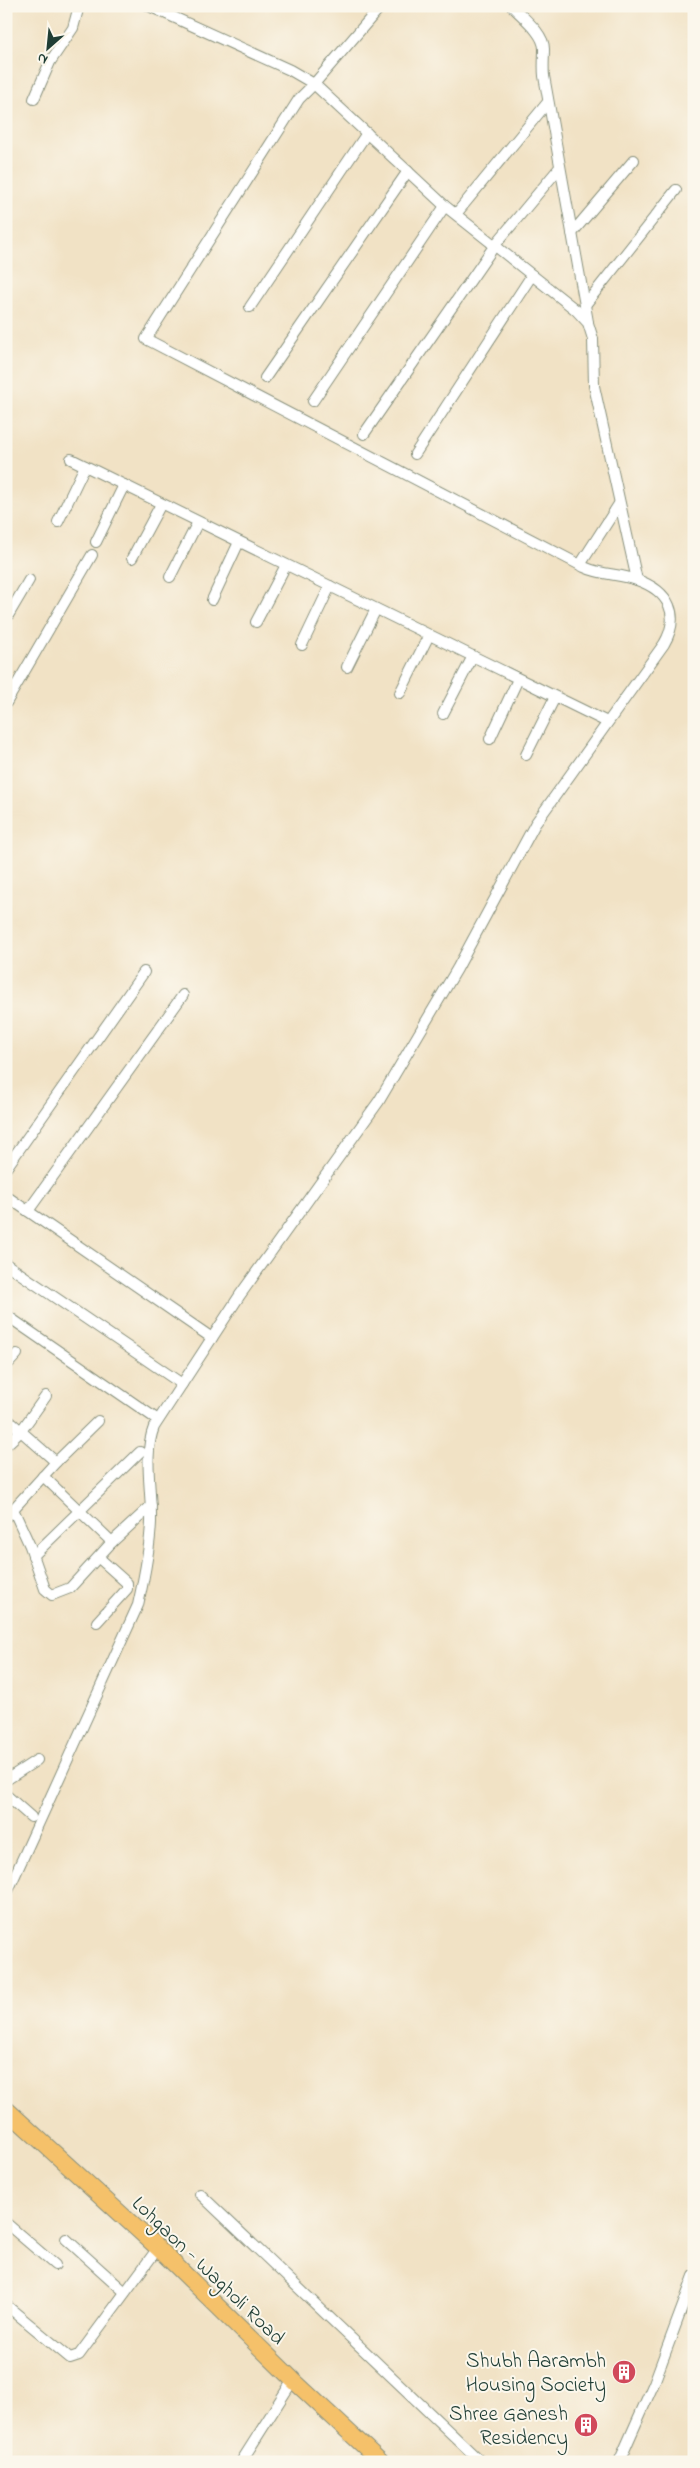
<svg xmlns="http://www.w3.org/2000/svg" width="700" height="2468" font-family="'Indie Flower',sans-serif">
<rect width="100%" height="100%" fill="#fbf7ec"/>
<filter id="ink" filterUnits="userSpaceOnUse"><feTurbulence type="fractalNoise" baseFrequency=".02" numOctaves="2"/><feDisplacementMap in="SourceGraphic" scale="10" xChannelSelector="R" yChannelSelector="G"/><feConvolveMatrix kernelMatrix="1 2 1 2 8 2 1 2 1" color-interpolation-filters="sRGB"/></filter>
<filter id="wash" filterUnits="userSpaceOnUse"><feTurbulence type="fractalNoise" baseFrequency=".0096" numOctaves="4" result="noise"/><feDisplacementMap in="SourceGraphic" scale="20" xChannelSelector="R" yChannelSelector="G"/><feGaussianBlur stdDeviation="1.12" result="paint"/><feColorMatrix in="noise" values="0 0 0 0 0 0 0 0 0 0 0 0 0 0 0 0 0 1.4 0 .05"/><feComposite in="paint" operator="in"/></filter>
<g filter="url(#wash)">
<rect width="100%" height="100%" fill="#f1e2c5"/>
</g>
<g filter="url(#ink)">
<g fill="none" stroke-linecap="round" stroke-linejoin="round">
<g stroke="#88907c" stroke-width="12">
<g id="street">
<polyline points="381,6 314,84 445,206 576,310 588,323 593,339 594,386 637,580"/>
<path d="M512,6C522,17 544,33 544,49C544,58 543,67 544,76L588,322"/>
<polyline points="34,99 50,62 73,28 79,6"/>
<polyline points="456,214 548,102"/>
<polyline points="572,233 634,160"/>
<polyline points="585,305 676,190"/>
<polyline points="250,307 367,133"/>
<polyline points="265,378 408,171"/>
<polyline points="313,401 445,206"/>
<polyline points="364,434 495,245 560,167"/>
<polyline points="415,454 532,275"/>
<polyline points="71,459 607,722"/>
<polyline points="58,522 85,466"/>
<polyline points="96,542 124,485"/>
<polyline points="132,558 161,504"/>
<polyline points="580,565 619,504"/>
<polyline points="170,577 198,522"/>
<polyline points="212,600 239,542"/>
<polyline points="6,619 29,580"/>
<polyline points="256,622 286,565"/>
<polyline points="302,645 330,586"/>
<polyline points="347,667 376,609"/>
<polyline points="400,693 429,635"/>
<polyline points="6,703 92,555"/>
<polyline points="443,714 473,656"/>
<polyline points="490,739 518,679"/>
<polyline points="526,755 555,697"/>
<polyline points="6,1168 144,972"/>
<polyline points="6,1196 212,1338"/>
<polyline points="28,1211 183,995"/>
<polyline points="6,1264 182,1384"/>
<polyline points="6,1315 158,1420"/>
<polyline points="6,1366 17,1354"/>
<polyline points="6,1418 56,1462 6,1517"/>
<polyline points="6,1445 21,1431 46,1396"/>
<polyline points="56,1462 98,1421"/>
<polyline points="43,1476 112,1542"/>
<polyline points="13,1509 30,1546 45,1589 52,1595 70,1588 112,1542 151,1506"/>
<polyline points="33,1556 140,1452"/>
<polyline points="97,1622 127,1589 127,1583 99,1558"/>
<polyline points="6,1780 37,1760"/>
<polyline points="6,1795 31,1817"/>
<path d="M6,1895L138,1605C144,1578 150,1550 151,1522C152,1492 143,1455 154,1427L240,1295L379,1101L457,969L535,824L664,644C681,615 669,591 637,580C620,574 601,575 584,567L146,339L299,99L314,84L290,70L149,6"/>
<polyline points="200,2194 481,2462"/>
<polyline points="6,2223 55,2265"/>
<polyline points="66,2239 125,2292"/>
<polyline points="6,2305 70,2358 79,2355 158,2248"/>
<polyline points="241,2462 293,2380"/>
<polyline points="619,2462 654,2383 694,2276"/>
</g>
</g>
<g stroke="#88907c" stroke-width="18">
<polyline id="primary" points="6,2109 158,2248 293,2380 381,2462"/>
</g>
<use href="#street" stroke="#fff" stroke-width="10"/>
<use href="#primary" stroke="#f5c16b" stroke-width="16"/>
</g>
</g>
<defs>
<g id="building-disc" transform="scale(1.25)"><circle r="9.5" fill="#d1495b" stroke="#fbf7ec"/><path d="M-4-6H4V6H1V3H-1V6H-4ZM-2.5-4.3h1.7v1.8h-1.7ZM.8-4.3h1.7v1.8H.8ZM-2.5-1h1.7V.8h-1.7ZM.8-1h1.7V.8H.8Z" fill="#fff"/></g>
</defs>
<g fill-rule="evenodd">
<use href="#building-disc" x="624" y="2372"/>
<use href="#building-disc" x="586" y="2425"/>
</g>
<g text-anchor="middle" stroke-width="4" stroke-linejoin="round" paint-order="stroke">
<g font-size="21" fill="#1f3d34" stroke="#fbf7ec">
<text transform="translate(209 2270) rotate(44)" y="7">Lohgaon - Wagholi Road</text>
</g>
<g font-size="21" fill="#1f3d34" stroke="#fbf7ec" text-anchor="end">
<text x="606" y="2367">Shubh Aarambh<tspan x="606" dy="24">Housing Society</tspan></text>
<text x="568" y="2420">Shree Ganesh<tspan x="568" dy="24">Residency</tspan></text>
</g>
</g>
<rect width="700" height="2468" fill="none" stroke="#fbf7ec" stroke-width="25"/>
<g transform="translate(48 48) rotate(207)" stroke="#fbf7ec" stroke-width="4" paint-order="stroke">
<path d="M0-4L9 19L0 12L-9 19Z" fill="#1f3d34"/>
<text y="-8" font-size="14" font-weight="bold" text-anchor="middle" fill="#1f3d34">N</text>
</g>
</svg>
